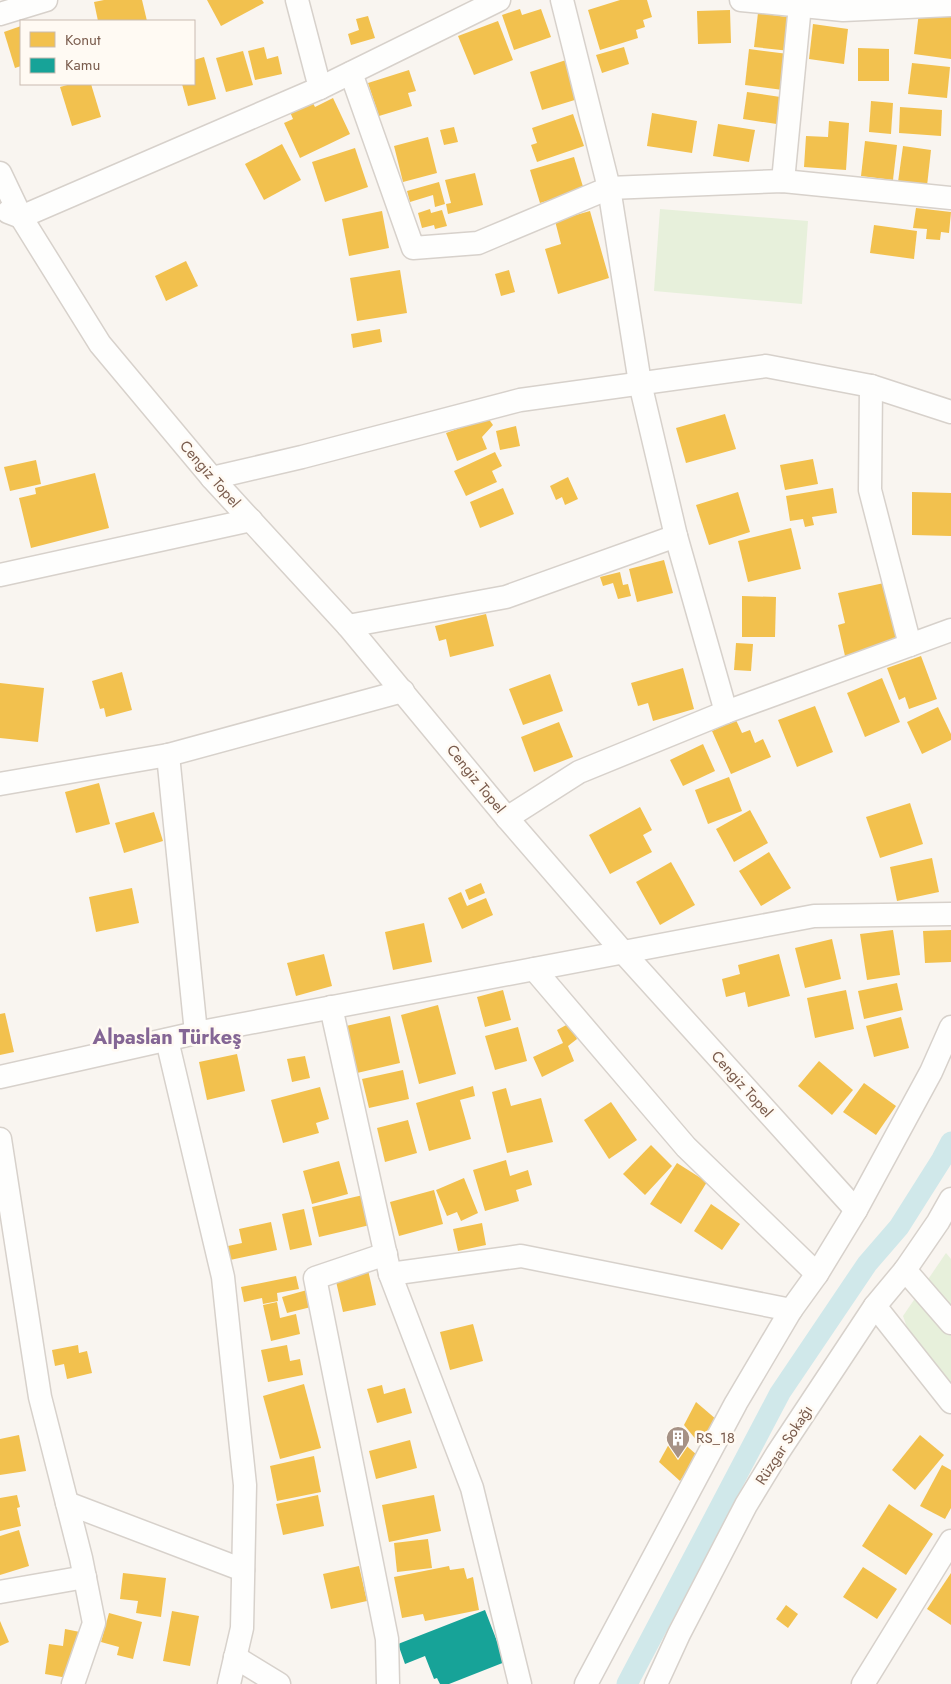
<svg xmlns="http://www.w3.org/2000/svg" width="951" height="1684" font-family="Jost,sans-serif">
<rect width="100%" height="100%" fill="#f9f5f0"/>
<g fill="#e7f0db">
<polygon points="660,209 808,221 802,304 654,291"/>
<polygon points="946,1253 951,1259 951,1387 913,1345 903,1316"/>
</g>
<g fill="#f2c14e">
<polygon points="104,0 142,0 147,21 98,21 94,2"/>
<polygon points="207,0 262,0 264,3 221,26"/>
<polygon points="620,0 647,0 652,17 643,20 645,27 636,30 638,38 600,50 588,10"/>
<polygon points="520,9 522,15 541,9 551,37 514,50 502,15"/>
<polygon points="730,10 731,43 698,44 697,11"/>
<polygon points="919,12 951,16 951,59 914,54"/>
<polygon points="758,13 794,18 790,51 754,47"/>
<polygon points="368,16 375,38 351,45 348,34 359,30 356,19"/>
<polygon points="498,21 513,60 474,75 458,36"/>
<polygon points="813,24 848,29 844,64 809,59"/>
<polygon points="21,26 21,66 15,68 4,32"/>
<polygon points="264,47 267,59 278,56 282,74 255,80 248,51"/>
<polygon points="624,47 629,64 602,73 596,55"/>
<polygon points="858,48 889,49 889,81 858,81"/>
<polygon points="749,49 788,54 783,90 745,85"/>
<polygon points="243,51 253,85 226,92 216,58"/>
<polygon points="204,57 216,99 188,106 182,84 194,84 194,60"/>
<polygon points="566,60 578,99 542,110 530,72"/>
<polygon points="912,63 950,67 947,98 908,94"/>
<polygon points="409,70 416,91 408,93 412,106 379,116 368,83"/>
<polygon points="71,84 91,84 101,117 72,126 60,87"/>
<polygon points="747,92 787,98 783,125 743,119"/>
<polygon points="333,98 350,134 300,158 284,123 293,119 290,112 312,101 315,107"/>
<polygon points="871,101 893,103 891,134 869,132"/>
<polygon points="900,107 942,110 941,136 899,133"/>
<polygon points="652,113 697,121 692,153 647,146"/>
<polygon points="573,114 584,146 537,162 531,145 537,143 532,128"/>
<polygon points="829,121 849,123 846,170 804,167 806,136 828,137"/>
<polygon points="718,124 755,130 749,162 713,156"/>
<polygon points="454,127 458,142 444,145 440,130"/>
<polygon points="428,137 437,173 403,182 394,146"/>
<polygon points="865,141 897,145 893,180 861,176"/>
<polygon points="282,144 301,180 264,200 245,164"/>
<polygon points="903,146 931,150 927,186 898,182"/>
<polygon points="355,148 368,187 325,202 312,162"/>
<polygon points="574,157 584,190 540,203 530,170"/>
<polygon points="475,173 483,205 448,214 446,204 451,203 445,180"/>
<polygon points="439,182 445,204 435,207 433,195 410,202 407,191"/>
<polygon points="916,208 951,212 949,233 941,232 940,240 926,239 927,229 913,228"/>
<polygon points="430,209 431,213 442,210 447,226 435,229 434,225 422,228 418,213"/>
<polygon points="382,211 389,248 349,256 342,219"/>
<polygon points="590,211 609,278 558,294 545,249 561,244 555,221"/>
<polygon points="874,225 917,231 914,259 870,253"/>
<polygon points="186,261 198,286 166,301 155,276"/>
<polygon points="400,270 407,313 357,321 350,278"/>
<polygon points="509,270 515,292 501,296 495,274"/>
<polygon points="380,329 382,342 353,348 351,334"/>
<polygon points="725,414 736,449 686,463 676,428"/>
<polygon points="488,418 493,425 482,437 487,449 457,461 446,433"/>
<polygon points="516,426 520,446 500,450 496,431"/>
<polygon points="495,452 502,466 492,471 497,482 466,496 454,471"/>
<polygon points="813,459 818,484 785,490 780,465"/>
<polygon points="36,460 41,484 10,491 4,467"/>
<polygon points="95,473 109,528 31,548 19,498 36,494 35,488"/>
<polygon points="568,477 578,499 565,505 562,497 556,500 550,486"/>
<polygon points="503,488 514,514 480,528 470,502"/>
<polygon points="833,488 837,513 812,517 814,525 805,527 803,519 790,521 786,496"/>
<polygon points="738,492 750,532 709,545 696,505"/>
<polygon points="912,492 951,493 951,536 912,535"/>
<polygon points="791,528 801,569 748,582 738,541"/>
<polygon points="664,560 673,593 637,602 629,569"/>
<polygon points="620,572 623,585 628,584 631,596 618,599 613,583 603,586 600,577"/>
<polygon points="884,583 898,644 845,656 838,625 845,623 838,593"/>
<polygon points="742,596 776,597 775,637 742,637"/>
<polygon points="486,614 494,646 450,657 446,639 439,641 435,626"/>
<polygon points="736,643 753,644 751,671 734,670"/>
<polygon points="921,656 937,699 909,709 905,697 899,700 887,668"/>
<polygon points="683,668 694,709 653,721 648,703 638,706 631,683"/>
<polygon points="122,672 132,710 106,717 104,708 100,709 92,681"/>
<polygon points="550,674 563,711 523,725 509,689"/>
<polygon points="882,678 900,722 865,737 847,693"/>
<polygon points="0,683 44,688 38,742 0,738"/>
<polygon points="815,706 833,752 797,767 778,720"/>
<polygon points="938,707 951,734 951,740 922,754 907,722"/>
<polygon points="736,720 742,733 750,730 755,743 763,739 771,757 731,774 712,731"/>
<polygon points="559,722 573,757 534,772 521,737"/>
<polygon points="703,744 715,771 683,786 670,760"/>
<polygon points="729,777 742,811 708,824 695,790"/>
<polygon points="99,783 110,824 76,833 65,792"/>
<polygon points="910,803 923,844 880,858 866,817"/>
<polygon points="640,807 652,830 643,835 652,852 610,874 589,835"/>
<polygon points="750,810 768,843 734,862 716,829"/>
<polygon points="154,812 163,841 124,853 115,823"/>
<polygon points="769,852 791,888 761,906 739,871"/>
<polygon points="932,858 939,892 897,901 890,867"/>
<polygon points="671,862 695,905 660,925 636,882"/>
<polygon points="481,883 485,893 469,900 465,890"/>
<polygon points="132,888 139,923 96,932 89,897"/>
<polygon points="461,892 467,906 486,898 493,915 462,929 448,898"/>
<polygon points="424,923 432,962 393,970 385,932"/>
<polygon points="893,930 900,975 867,980 860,934"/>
<polygon points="951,930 951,962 925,963 923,931"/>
<polygon points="832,939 841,979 805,988 795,948"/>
<polygon points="324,954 332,986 296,996 287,963"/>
<polygon points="779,954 790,996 748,1007 745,992 726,997 722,979 740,974 738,965"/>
<polygon points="897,983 903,1010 864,1019 858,991"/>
<polygon points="503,990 511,1020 485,1027 477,997"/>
<polygon points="846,990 854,1029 815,1038 807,998"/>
<polygon points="438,1005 456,1074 419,1084 401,1015"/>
<polygon points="5,1013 14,1052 0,1055 0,1014"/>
<polygon points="390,1016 400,1063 357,1073 346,1026"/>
<polygon points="901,1017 909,1048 874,1057 866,1026"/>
<polygon points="570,1023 577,1039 568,1046 574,1061 542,1077 533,1057 563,1043 557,1030"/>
<polygon points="518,1027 527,1061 495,1070 485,1036"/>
<polygon points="237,1054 245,1091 207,1100 199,1062"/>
<polygon points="305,1056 310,1078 292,1082 287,1059"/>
<polygon points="819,1061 853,1090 832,1115 798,1086"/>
<polygon points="403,1070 409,1099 369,1108 362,1079"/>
<polygon points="864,1083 896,1106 876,1135 843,1112"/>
<polygon points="473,1086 475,1096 460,1100 471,1139 429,1151 416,1103"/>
<polygon points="320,1087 329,1119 316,1123 319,1133 283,1143 271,1100"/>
<polygon points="506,1088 511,1106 541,1098 553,1142 507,1153 492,1092"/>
<polygon points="611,1102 637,1140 609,1159 584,1120"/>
<polygon points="408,1120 417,1153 385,1162 377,1128"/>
<polygon points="651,1145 672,1166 645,1195 623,1174"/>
<polygon points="506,1160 510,1176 528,1170 532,1185 516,1190 519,1201 485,1211 473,1170"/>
<polygon points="339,1161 348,1194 312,1204 303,1171"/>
<polygon points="677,1163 707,1182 681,1224 650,1204"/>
<polygon points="464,1178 478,1213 461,1221 457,1212 447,1216 436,1190"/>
<polygon points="434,1190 443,1224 399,1236 390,1202"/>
<polygon points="363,1195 370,1225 319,1237 312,1207"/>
<polygon points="711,1204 740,1224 722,1250 694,1231"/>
<polygon points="304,1209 312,1245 290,1250 282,1214"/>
<polygon points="271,1222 277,1250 230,1260 228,1246 242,1243 239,1229"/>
<polygon points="482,1223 486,1245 458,1251 453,1229"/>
<polygon points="368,1270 376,1305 343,1312 335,1277"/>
<polygon points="296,1276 299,1289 277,1293 278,1301 263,1304 262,1298 244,1302 241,1287"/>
<polygon points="307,1290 311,1307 287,1313 282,1297"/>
<polygon points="277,1302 280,1318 296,1314 300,1334 271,1341 263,1305"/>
<polygon points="473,1324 483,1361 450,1370 440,1332"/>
<polygon points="78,1345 79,1353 87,1351 92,1373 67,1379 64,1364 55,1366 52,1350"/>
<polygon points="287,1345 290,1361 300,1359 303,1375 268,1382 261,1350"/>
<polygon points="304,1384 321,1448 280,1459 263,1396"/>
<polygon points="382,1385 384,1394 405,1388 412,1413 377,1423 367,1389"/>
<polygon points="696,1402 717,1420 703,1448 684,1425"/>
<polygon points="19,1435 26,1471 0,1475 0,1439"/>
<polygon points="674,1435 697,1455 680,1481 659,1462"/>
<polygon points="920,1435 944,1455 915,1490 892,1470"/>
<polygon points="410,1440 417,1468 376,1479 369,1451"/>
<polygon points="314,1456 321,1492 277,1501 270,1466"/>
<polygon points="942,1465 951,1470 951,1508 945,1519 920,1506"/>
<polygon points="17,1495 20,1507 17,1508 21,1526 0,1531 0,1498"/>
<polygon points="318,1495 324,1526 283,1535 276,1504"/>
<polygon points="434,1495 441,1531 389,1542 382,1505"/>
<polygon points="889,1504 933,1534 906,1575 862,1546"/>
<polygon points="19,1530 29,1566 0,1575 0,1536"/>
<polygon points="428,1539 432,1568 397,1572 394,1543"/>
<polygon points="359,1566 367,1601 331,1609 323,1574"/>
<polygon points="449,1566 450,1570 464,1568 467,1579 473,1577 479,1610 425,1621 423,1614 402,1618 394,1577"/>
<polygon points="863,1567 897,1589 877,1619 843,1597"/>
<polygon points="123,1573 166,1578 161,1617 136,1613 138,1601 120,1599"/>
<polygon points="951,1573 951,1625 927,1609"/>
<polygon points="786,1605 798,1614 788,1628 776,1619"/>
<polygon points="172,1611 199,1616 190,1666 163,1661"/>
<polygon points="109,1613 142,1622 133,1659 117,1655 119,1647 101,1642"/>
<polygon points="0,1621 9,1642 0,1646"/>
<polygon points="65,1629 80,1632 73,1679 45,1674 49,1644 63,1646"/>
</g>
<polygon fill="#17a398" points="485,1610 505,1662 449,1684 440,1684 437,1678 434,1679 425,1656 405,1664 398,1644"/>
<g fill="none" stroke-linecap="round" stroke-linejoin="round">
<polyline stroke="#d0e8ea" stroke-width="21" points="627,1684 780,1393 867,1264 899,1227 942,1159 951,1142"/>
<g stroke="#d7d1cb" stroke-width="25">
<g id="street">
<polyline points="297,0 320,88"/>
<polyline points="562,0 609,188 640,383 676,536 726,712"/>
<polyline points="741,0 843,10 951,5"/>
<polyline points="0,14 46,0"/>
<polyline points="351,73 413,248 478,243 609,188 783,181 951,198"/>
<polyline points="0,173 21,217 100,344 212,478 348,626 507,818 623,952 856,1210"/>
<polyline points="783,181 800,5"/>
<polyline points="8,212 21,217 320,88 499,0"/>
<polyline points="871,386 870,490 910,645"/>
<polyline points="212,478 302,457 520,400 766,366 871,386 951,412"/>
<polyline points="0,575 251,520"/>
<polyline points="348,626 506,597 676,536"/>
<polyline points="168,755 196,1033"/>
<polyline points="0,784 168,755 403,691"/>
<polyline points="507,818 579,772 726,712 951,630"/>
<polyline points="534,969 686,1147 817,1274"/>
<polyline points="331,1007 390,1274 472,1488 520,1684"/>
<polyline points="167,1040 223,1277 245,1485 242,1628 229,1684"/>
<polyline points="0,1077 196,1033 814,916 951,914"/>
<polyline points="0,1139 40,1397 81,1558 94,1623 73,1684"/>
<polyline points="386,1254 315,1278 387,1639 388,1684"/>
<polyline points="905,1270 951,1323"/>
<polyline points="390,1274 521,1256 791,1310"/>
<polyline points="875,1306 951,1402"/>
<polyline points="67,1503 243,1570"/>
<polyline points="0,1592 85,1577"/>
<polyline points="235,1657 279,1684"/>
<polyline points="586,1684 736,1403 791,1310 817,1274 856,1210 931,1072 951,1027"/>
<polyline points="656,1684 679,1634 746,1505 777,1454 875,1306 905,1270 938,1222 951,1199"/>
<polyline points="863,1684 951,1541"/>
</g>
</g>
<use href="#street" stroke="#fefefd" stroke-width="22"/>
</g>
<defs>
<g id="building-pin" transform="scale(1.25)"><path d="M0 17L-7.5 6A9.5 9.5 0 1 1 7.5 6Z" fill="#a69286" stroke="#fffaf3"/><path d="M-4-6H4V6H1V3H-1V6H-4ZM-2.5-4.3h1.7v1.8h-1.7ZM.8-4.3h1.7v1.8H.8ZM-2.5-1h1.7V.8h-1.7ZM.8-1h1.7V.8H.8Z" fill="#fff"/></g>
</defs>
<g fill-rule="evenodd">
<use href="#building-pin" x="678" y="1438"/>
</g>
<g text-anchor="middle" stroke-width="5" stroke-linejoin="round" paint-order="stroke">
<g font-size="15" fill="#7a5c4d" stroke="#fffaf3">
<text transform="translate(210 474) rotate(49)" y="5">Cengiz Topel</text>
<text transform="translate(476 779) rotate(51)" y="5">Cengiz Topel</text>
<text transform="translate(742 1084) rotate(48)" y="5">Cengiz Topel</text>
<text transform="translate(784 1445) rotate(-57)" y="5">Rüzgar Sokağı</text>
</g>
<g font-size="15" fill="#7a5c4d" stroke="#fffaf3" text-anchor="start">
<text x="696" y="1443">RS_18</text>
</g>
<g font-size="20" font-weight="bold" fill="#846695" stroke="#fffaf3">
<text x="167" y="1044">Alpaslan Türkeş</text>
</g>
</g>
<rect x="20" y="20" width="175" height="65" fill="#fffaf3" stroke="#cabbb1"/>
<rect x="30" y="32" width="25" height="15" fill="#f2c14e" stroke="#cabbb1"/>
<text x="65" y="45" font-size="15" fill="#7a5c4d">Konut</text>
<rect x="30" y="58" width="25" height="15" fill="#17a398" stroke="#cabbb1"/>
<text x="65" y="70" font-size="15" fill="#7a5c4d">Kamu</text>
</svg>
